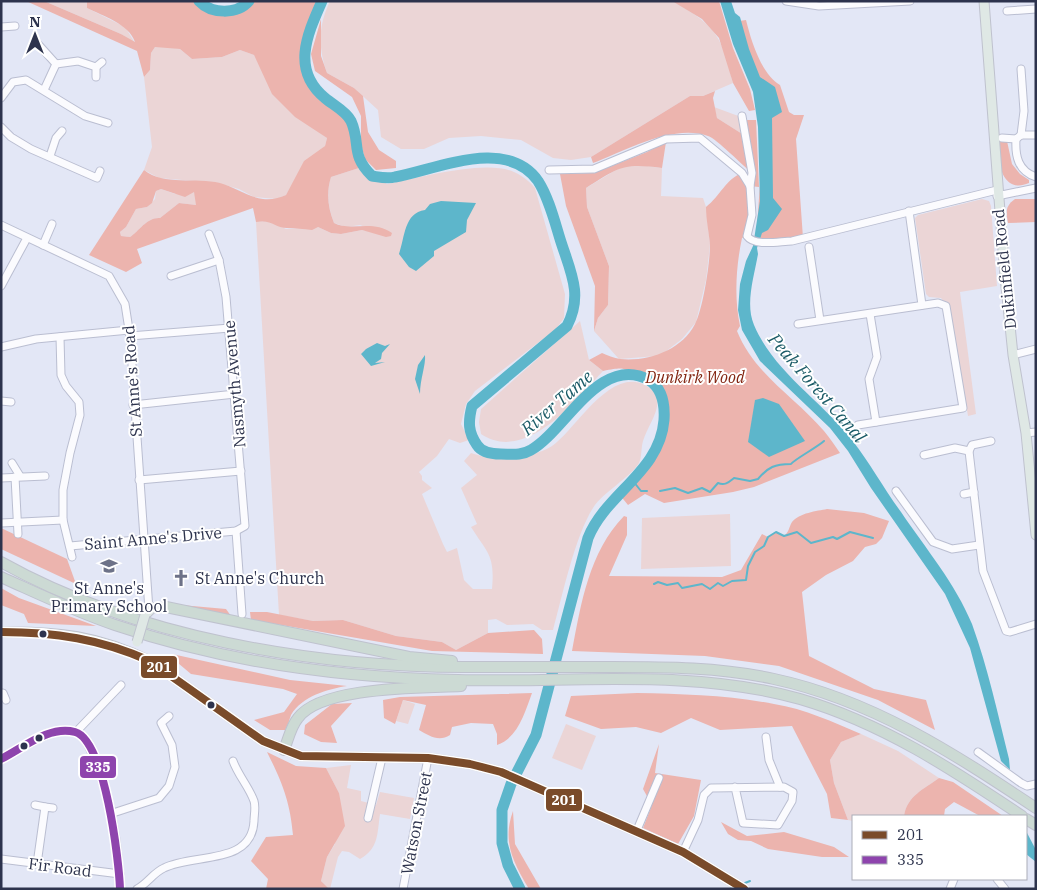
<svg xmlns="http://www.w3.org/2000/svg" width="1037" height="890" font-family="'IBM Plex Serif',serif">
<rect width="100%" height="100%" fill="#e3e7f6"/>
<g fill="#ebd5d6">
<polygon points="44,1 87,1 87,8 125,27 135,43 121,34"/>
<path d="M330,1H672C715,25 722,35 733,83L703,96H690L591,157L571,160L553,158L521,140L481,136L449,138L424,149H401L381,137L378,110L354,88L327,73C318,48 318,26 330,1Z"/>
<polygon points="165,46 180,49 192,59 222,57 240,50 254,55 262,70 316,130 327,138 325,146 294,182 286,195 277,199 254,197 239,189 218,183 159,178 144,170 152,147 144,77 150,70 151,53 155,47"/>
<polygon points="714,107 741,117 747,137 717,118"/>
<polygon points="639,165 662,168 661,196 703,198 706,207 710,245 706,280 696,322 682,339 665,352 657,356 619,359 594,331 598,318 608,305 609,266 587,207 586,188 621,167"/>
<path d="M362,167L372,176L379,177L387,184C418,178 486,159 514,172C523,176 529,181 535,188L565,294L564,318L556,329L475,391L466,404L461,424L469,440L460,443L449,439L437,456L419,472L422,476V480L432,488L422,494L443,544L447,552L457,548L464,580L473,589H492C495,555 488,554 471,527L477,524L461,488L477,475L464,461L471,453C492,461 532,459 552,446C574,432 609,367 645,385C671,399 649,421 643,441C641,447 642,457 639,463C630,478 603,492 593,508C575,536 562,597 553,630H542L533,624L507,625L496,619L488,620V633L456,650L442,642L396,636L343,620L313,621L279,615L256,222L270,221L286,229L318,227L331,233L341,234L362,230L391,236L360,225L346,227L334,223C328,207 326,193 331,177Z"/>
<path d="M161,189L175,194L194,192L197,200L196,205L179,203L160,218C147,217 139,231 130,237L121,236L120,232L126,227L136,209L147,207L155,199L156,191Z"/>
<polygon points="982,199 989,201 991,206 997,286 960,292 976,414 968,416 950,309 941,298 929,297 926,294 915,218 918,215"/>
<path d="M580,321L589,360L603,371C575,401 526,464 481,434L479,422L481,409Z"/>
<polygon points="730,514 731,566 641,569 642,518"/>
<polygon points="403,700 415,704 408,724 396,721"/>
<polygon points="566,724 596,736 582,770 552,758"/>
<path d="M861,734L898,751L939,778C924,789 907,796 904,816H853V821L848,820L834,783L830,760L841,742Z"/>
<path d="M351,765L347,788L361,791V801L376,805L380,792L414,798L410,819L380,814C377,834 379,848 360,859L349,852L342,851L338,857L330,889H328L321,881L327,857L335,844L339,793L326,768Z"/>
</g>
<g fill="#ecb4ae" fill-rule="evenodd">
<path d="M26,1H44L121,34L135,42C129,24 103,16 87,8V1H199C211,14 237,15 249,1H322C310,28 292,66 317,91C327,101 342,107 349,119C356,130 356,152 362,167L331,177C326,193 328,208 334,223C351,232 372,219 392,233L391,236L386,237L362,230L341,234L331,233L318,227L312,230C303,229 296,228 287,228C275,228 272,219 256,222L253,208L137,249L142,263L126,272L89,255L144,170C164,186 196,177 220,183C235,187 248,197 263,199C272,200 279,198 286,195L304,161L325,146L327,138L295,117L272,94L254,55L240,50L222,57L192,59L180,49L155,47L151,53L150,70L144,77L137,51ZM161,189L185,197L194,192L196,205L179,203L160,218C147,217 139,231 130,237L121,236L120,232L126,227L136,209L147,207L152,203L156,191Z"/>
<polygon points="672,1 719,1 733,48 750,89 755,110 749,111 733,83 719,38 702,19"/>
<polygon points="321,19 321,56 327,73 354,88 363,96 368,132 379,150 396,161 396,168 376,170 365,159 361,144 361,116 352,97 315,71 311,54"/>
<path d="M746,20C751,40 761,74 780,85L789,112L794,115H804L796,139L803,238L756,241L765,112L732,22Z"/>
<path d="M715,91L713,98L717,118L747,137L742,116L746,120H756L759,187L750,186L752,215L747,236L742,238C736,266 734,298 740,326L737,331C754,374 795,397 824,431C830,438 835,446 840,453L754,487L733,492L664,503L645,494L628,505L619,494C629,484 640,475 648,463C664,439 677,390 642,377C619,369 629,366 603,371L589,360L602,353C607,355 614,358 620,359C648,362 682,350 695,324C703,309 710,263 710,245C709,232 706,220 706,207C720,196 726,179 742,173L749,185L752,173C742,165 717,139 708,136C674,123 624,151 593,163L591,157L690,96H703Z"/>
<path d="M1000,139L1007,141L1012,164L1020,174L1029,180V183C1001,195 996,159 1000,139Z"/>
<path d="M666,142L662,168C622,163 620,167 586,188L587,207L609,266L608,305L598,318L594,331L595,286L566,206L560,174L594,173L647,152Z"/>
<path d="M1015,199H1036V222L1008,223C1006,212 1005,206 1015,199Z"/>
<path d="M827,509L864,513L889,521L882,538L876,544L865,547L853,561L826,575L802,592L809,656L874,689L926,700L935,730L878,700L779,666L705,656L572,651C581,604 589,552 624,516L627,517V535L609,576L722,577L741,570L762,534L768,537L776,532L784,536C789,532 789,527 792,522C799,513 817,511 827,509Z"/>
<polygon points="1,528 67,559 76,584 1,549"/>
<polygon points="1,588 19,598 96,626 28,623 24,614 1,605"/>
<polygon points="181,605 226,609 231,616"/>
<polygon points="250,612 267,612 313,621 343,620 396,636 442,642 456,650 488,633 534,630 542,639 543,654 432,651 258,621 251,620"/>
<path d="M172,654L290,680L347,686C328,689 302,696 291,715C289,720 288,726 285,730H270L254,720L284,712L297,694L283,689L191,674L172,658Z"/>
<path d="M532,693C525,712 518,738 497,745V734L493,724L471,723L452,727L450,735C439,742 429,736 419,730L426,705L403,700L395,724L384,718L383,700L400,697Z"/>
<path d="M637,693C683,694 729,695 774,704C805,709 833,722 861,734L841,742L830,760L834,783L848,820L831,818L827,794L792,726L720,730L691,718L661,733L636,727L601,729L565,716L571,696Z"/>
<polygon points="352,703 331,726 337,743 321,742 304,734 305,725 332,704"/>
<polygon points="659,744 655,773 701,780 694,816 678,844 643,828 652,805 643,789"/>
<path d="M267,752L296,766L326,768L339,793L345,826L327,857L321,881L329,889H266L268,879L251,861L266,837L293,835C290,801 282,782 267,752Z"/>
<path d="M939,778L953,782L1003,816H980L954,802L945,809L944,816H904C907,796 924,789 939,778Z"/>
<path d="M513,811L515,844L541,889H529C513,862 502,841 513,811Z"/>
<polygon points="721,822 747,836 784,832 834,847 849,857 822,857 768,849 751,841 738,840 728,834"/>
</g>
<g fill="#5db6cb">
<path d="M720,1H731L735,13L740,17L749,49L760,77L775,87L782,112L772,118L773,198L782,209L768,230L762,233L757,248L758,254C754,277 745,304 754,325C774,372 822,401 852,440C870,463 884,489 901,512C926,549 955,583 972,624C988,668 998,715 1009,759L1010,770L1001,761L970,648L945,594L871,488L848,451L830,428L760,361L742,330L738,310L740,284L746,261L753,246L760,201L758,127L753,92L733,44Z"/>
<path d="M441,201L476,203L467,220L466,232L434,251V256L416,271L409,267L399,254C405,237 404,213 425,210L430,204Z"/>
<polygon points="377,343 385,346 390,344 382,353 381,359 375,363 385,362 371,366 361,354 366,349"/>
<path d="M425,355C426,365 420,379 420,394L415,379L418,365Z"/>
<polygon points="763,398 779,404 805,441 769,457 748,442 755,400"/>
<polygon points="1026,831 1036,850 1036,862 1026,854"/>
</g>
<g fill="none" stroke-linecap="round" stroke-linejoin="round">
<g stroke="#5db6cb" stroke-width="2">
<polyline points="633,481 641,491 647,491"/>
<path d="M660,491L675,488L688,493L702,488L710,492L718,483C725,486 729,482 734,478L750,481L758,479C768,467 775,464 791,464C795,459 816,448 824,441"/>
<polyline points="654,584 658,582 667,585 678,583 682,588 702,584 710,589 718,583 723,586 732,581 746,580 748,566 755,552 764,546 768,537 776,532 784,536 797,532 811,543 833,537 837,539 850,532 873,538"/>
<polyline points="745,883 750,881"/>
<polyline points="730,889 732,888"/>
</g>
<g stroke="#5db6cb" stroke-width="11">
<path d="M199,1C211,14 237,15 249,1"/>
<path d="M322,1C307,35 291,70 325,98C333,105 346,111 351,121C361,143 350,155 372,176C379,177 387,179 395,177C435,170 507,136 538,181C549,198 555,223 561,242C571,273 583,295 567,326L472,406C468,422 468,432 477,445C482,453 493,454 501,454C511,454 521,456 531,450C565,431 600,353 649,380C663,389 665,405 664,420C660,472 606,493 588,538L536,735L511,784L502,810V843L508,865L520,889"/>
</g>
<g stroke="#babed1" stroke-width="9">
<g id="minor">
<polyline points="786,1 819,6 910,1"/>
<polyline points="1007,11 1036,9"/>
<polyline points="1,27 15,26"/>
<polyline points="38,44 56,64 78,61 96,67 96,77"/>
<polyline points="96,67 102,62"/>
<polyline points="1021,69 1024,111 1021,135"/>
<polyline points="44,90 56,64"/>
<polyline points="1,98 13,82 26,80 85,116 108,123"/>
<polyline points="742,116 752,173 750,186"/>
<polyline points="1,127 11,137 31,149 97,178 100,171"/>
<polyline points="1002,138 1016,139 1021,135 1036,135"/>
<path d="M1016,139C1015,156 1018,171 1036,177"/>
<polyline points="50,156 56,138 62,131"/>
<path d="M549,170L594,169L666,139L700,138L742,173L750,186L752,215L747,236C755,247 780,241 792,241L997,190"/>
<polyline points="997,196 1036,188"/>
<polyline points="909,211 922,305"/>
<polyline points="1,225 109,276 125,304 130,336 149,610"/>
<polyline points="43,245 52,224"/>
<polyline points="809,247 820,320"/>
<polyline points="171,276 219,260"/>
<polyline points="1,286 27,238"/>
<polyline points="870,314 877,357 869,379 876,422"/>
<polyline points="798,324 938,303 946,306 963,408 858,425"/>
<polyline points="130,336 230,328"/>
<polyline points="60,337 61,375 66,386 79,402 80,415 70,453 63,490 63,520 72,557"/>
<polyline points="1,347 36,339 129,330"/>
<polyline points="1013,355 1036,349"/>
<polyline points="1,401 11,402"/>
<polyline points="133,405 235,394"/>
<polyline points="1026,433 1036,432"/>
<polyline points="969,451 972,445 991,441"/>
<polyline points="924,455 955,448 969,451 983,571 1006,631 1010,632 1036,624"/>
<polyline points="12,463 20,476"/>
<polyline points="15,477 18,534"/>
<polyline points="1,478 45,476"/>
<polyline points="139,480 241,471"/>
<polyline points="896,491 933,542 952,549 979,545"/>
<polyline points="964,494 974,492"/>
<polyline points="1,523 63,520"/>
<polyline points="236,531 242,614"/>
<polyline points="70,546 236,531 245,526 226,297 219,260 209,234"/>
<polyline points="1,693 3,693 6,700"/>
<polyline points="76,732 121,685"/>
<polyline points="766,737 769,760 780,787"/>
<polyline points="978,752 1021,783 1027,786 1036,784"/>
<path d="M1,759C22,750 51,725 75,732C86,735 90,750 94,759C112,802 119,843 120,889"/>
<polyline points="35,805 45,807"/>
<polyline points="113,813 159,798 169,786 175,767 172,745 161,723 169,716"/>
<polyline points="368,818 382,758"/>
<polyline points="637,830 659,778"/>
<polyline points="683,852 698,820 704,795 711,788 784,787 793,792 792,801 778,825 743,823 735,787"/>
<polyline points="1,859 120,874"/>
<polyline points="37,864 45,807 53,808"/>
<polyline points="997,879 1005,889"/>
<path d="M137,889C148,883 153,873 164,868C193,853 252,866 254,821C254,815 256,807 254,801C249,787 238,775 233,761"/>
<polyline points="403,889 428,758"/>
<polyline points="950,889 954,879"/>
</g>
</g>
<g stroke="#bfc2ce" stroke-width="11">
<g id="major">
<polyline points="984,1 1005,277 1013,355 1026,433 1036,535"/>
<polyline points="145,615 152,608 166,607"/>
<path d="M1,632C58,631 98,636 150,661L263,741L301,756L428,758L470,764L501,772L683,852L744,889"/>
</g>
</g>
<g stroke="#bfc2ce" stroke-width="12">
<g id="highway">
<path d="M1,562C135,637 313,667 464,667C513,667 562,667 611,667C666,667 720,667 774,679C872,700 953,753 1036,808"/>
<path d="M1,577C39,594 76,612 115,625C227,663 341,678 458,680C572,683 690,668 800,699C882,723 952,769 1022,816"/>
<polyline points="166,607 409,657 452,661"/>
<path d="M284,750C288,740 291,726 298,718C321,686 423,688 461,686"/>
<polyline points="1026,819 1036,825"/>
</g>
</g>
<use href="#minor" stroke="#fbfbfe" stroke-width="7"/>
<use href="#major" stroke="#dfe8e5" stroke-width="9"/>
<use href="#highway" stroke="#ccdad4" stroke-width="10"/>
<g stroke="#bfc2ce" stroke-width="11" stroke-linecap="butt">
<polyline id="major-bridge" points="137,642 145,615"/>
</g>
<use href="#major-bridge" stroke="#dfe8e5" stroke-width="9"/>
<g stroke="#fff" stroke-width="11">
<path id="bus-1" d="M1,632C54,632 101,639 150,661L263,741L301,756L428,758L470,764L501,772L683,852L744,889"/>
</g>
<g stroke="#fff" stroke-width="11">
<path id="bus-2" d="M1,759C23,748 49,725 75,732C105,740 119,861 120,889"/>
</g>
<use href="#bus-1" stroke="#7a4b2a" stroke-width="8"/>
<use href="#bus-2" stroke="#8e44ad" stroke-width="8"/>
</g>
<defs>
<g id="school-bare" transform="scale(1.35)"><path d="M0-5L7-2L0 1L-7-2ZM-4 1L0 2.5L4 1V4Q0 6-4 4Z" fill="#6d7288" stroke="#fff" stroke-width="2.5" paint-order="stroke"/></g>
<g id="church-bare" transform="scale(1.35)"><path d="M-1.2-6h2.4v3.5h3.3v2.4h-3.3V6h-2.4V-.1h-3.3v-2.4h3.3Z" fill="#6d7288" stroke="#fff" stroke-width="2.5" paint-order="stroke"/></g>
</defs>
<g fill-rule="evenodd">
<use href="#school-bare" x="109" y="566"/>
<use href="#church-bare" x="181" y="578"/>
</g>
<g fill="#2d334d" stroke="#fff" stroke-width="2">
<circle cx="43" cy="634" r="4.5"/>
<circle cx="211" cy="705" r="4.5"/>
<circle cx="39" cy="738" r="4.5"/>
<circle cx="24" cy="746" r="4.5"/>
</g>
<g text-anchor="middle" stroke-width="4" stroke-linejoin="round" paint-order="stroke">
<g font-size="16" fill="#2d334d" stroke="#fff">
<text transform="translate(1004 269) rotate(-96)" y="6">Dukinfield Road</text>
<text transform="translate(132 381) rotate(-94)" y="6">St Anne's Road</text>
<text transform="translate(234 384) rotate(-95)" y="6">Nasmyth Avenue</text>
<text transform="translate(153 538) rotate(-5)" y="6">Saint Anne's Drive</text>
<text transform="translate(416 823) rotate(-79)" y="6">Watson Street</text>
<text transform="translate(60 867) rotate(7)" y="6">Fir Road</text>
</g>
<g font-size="16" font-style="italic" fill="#822511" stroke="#fff">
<text x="695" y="383">Dunkirk Wood</text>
</g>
<g font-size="16" fill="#2d334d" stroke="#fff" text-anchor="start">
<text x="195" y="584">St Anne's Church</text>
<text x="109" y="594" text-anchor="middle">St Anne's<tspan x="109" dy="18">Primary School</tspan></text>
</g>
<g font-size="18" font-style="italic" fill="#1b5b67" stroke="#fff">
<text transform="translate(817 388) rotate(49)" y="6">Peak Forest Canal</text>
<text transform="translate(557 403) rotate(-41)" y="6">River Tame</text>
</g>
</g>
<g stroke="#fff" stroke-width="2">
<rect x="140" y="655" width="38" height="24" rx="5" fill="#7a4b2a"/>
<rect x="79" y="755" width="38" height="24" rx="5" fill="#8e44ad"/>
<rect x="545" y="788" width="38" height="24" rx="5" fill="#7a4b2a"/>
</g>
<g font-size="14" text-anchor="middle" font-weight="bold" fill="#fff">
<text x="159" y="672">201</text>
<text x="98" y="772">335</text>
<text x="564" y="805">201</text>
</g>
<rect width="1037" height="890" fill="none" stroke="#2d334d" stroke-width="5"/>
<rect x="852" y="815" width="175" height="65" fill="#ffffff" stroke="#abadb8"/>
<rect x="862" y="831" width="25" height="8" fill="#7a4b2a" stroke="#abadb8"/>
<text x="897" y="840" font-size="15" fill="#2d334d">201</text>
<rect x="862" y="856" width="25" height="8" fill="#8e44ad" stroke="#abadb8"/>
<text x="897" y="865" font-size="15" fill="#2d334d">335</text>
<g transform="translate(35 35)" stroke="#ffffff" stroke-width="4" paint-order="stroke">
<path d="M0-4L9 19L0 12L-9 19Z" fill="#2d334d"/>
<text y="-8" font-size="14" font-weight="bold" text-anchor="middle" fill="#2d334d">N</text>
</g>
</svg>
